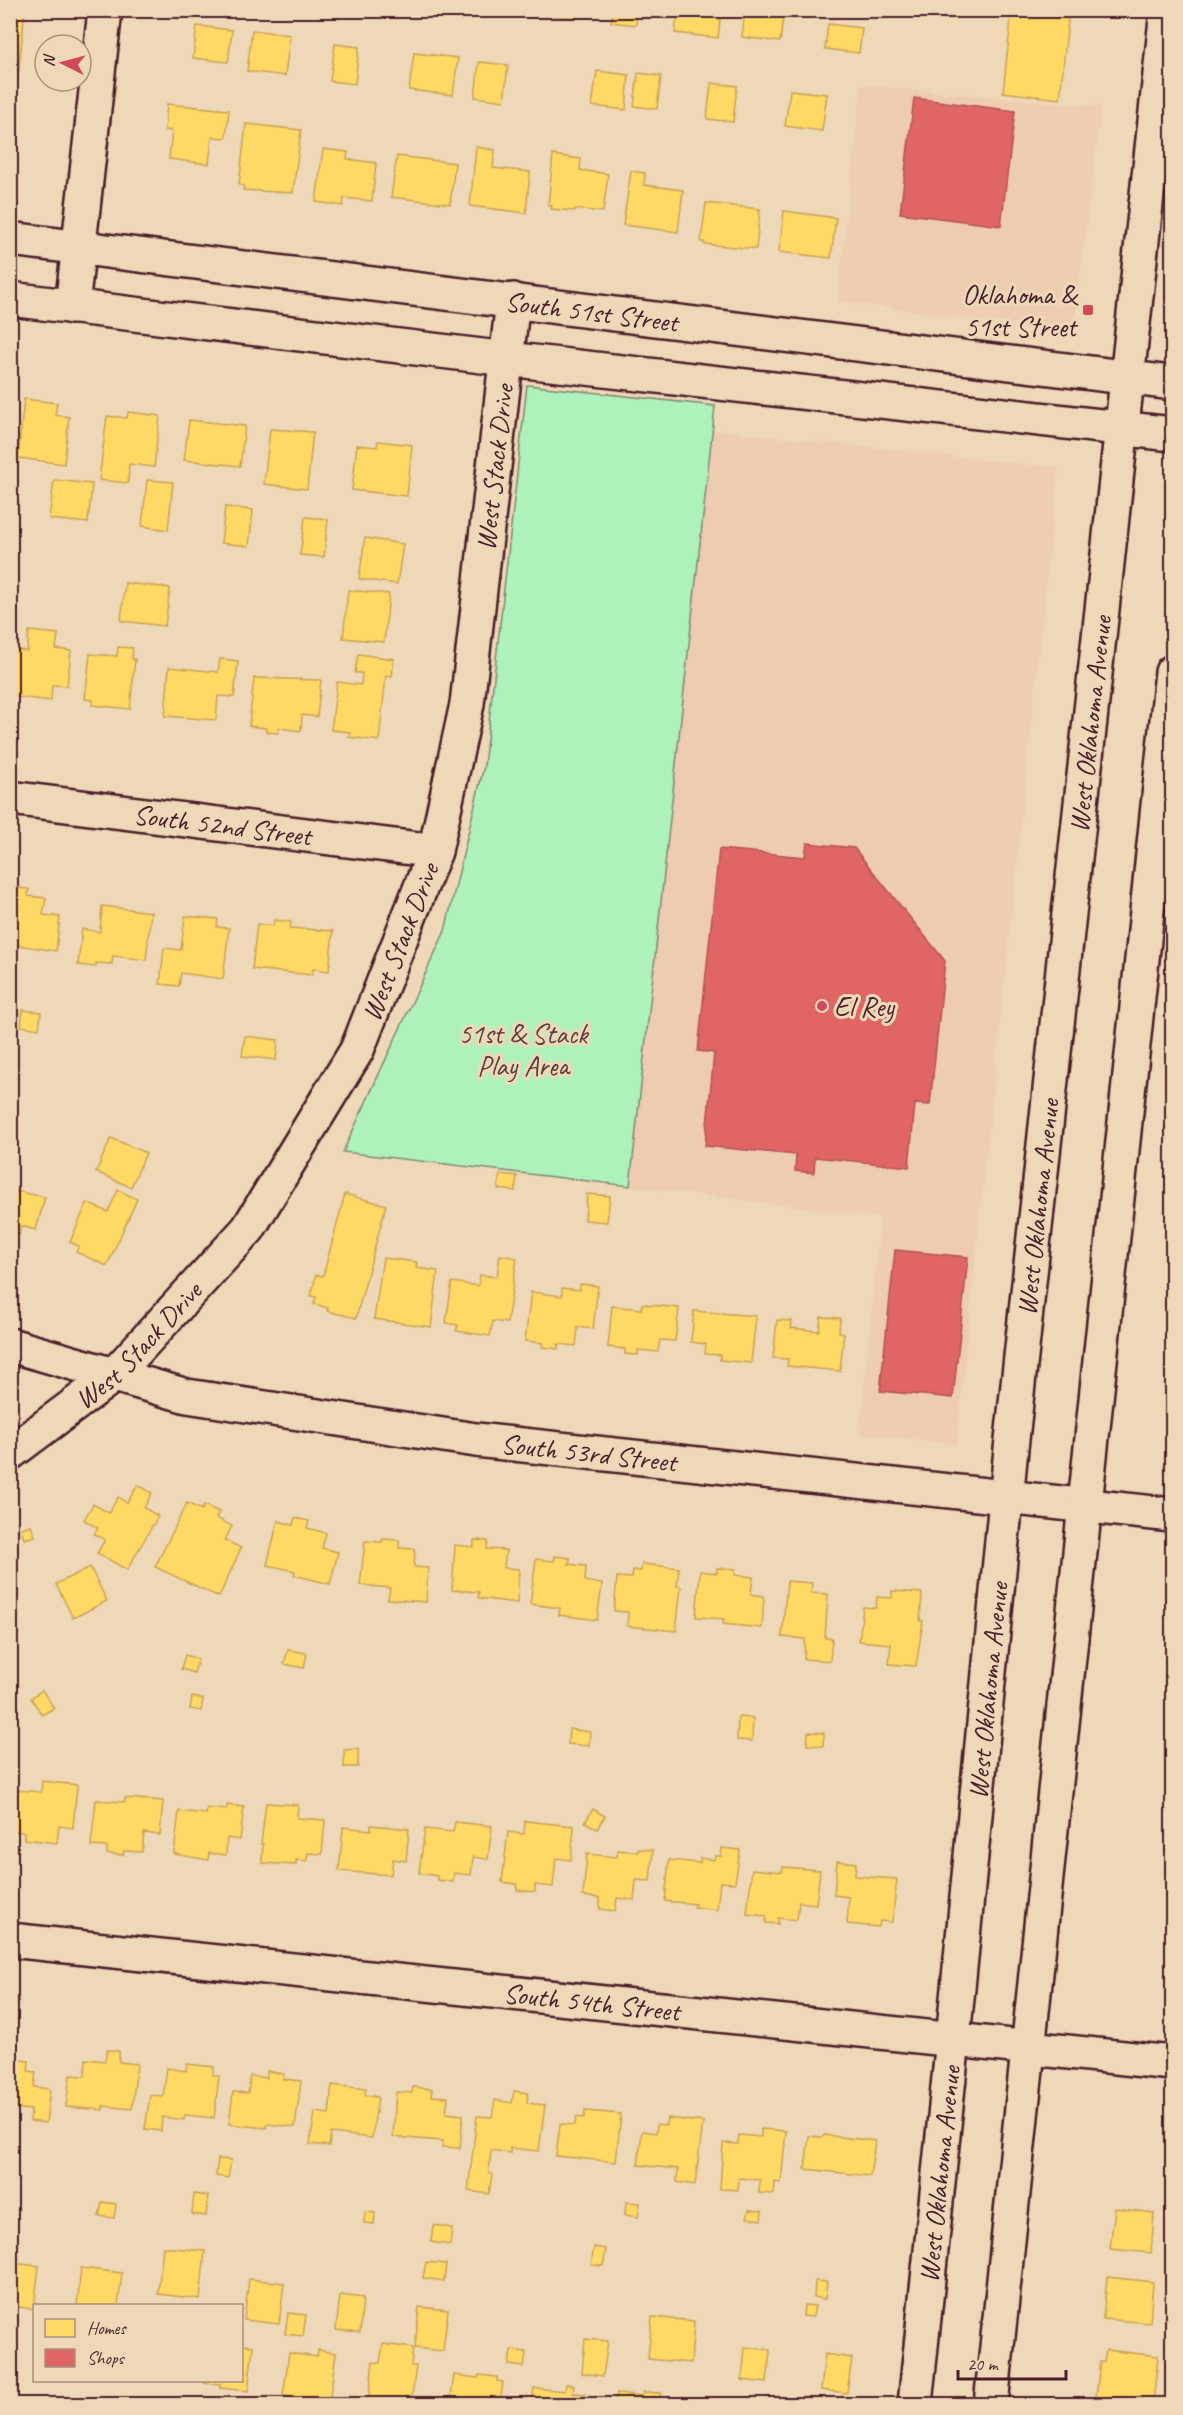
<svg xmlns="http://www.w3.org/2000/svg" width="1183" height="2415" font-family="Caveat,sans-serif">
<rect width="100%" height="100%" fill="#eed8b7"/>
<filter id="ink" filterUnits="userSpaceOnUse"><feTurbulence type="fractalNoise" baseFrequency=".0167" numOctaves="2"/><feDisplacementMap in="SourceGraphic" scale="12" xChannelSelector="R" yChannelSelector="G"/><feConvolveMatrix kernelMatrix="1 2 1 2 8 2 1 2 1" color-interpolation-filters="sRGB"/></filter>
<g filter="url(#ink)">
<g fill="#edccb0">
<polygon points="861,85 1101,107 1073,332 838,301"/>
<polygon points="712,430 1058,468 956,1444 860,1433 881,1217 630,1186"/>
</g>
<polygon fill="#aef1ba" stroke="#7c8872" stroke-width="1.5" points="527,385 715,406 630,1186 343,1152 445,931 484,766"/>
<g fill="#ffd966" stroke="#c9a154" stroke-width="1.5">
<polygon points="10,10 25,10 11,143 10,143"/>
<polygon points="547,10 578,10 577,18 546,15"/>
<polygon points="613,10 637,10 636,25 611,22"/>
<polygon points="678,10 721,10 718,38 675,33"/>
<polygon points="745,10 784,10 780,42 742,37"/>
<polygon points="1012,10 1069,10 1060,99 1003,92"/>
<polygon points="828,24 862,28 859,53 825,49"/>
<polygon points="197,26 232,30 228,62 193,58"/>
<polygon points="252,30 290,35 285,76 247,71"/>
<polygon points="335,44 359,47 355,84 330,81"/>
<polygon points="414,53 458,58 453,95 409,90"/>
<polygon points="479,62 508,65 504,101 475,97"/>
<polygon points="597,71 629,75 626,110 592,106"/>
<polygon points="638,73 661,76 657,109 634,106"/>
<polygon points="711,83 737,86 733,122 707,119"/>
<polygon points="790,90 827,94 822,131 785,126"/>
<polygon points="167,104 229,110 226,138 212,137 209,164 169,159 172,131 165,130"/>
<polygon points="246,124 301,130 293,193 243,190 244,186 239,185"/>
<polygon points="476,147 495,150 493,168 530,172 526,213 470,206"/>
<polygon points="323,149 348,152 347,159 376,163 372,201 344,198 343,206 316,202"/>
<polygon points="553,155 581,159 580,170 608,174 603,212 575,209 575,211 551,209 552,206 548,206"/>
<polygon points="397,156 455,163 450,204 391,197"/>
<polygon points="631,171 645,173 644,185 683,190 678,232 623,225"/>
<polygon points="706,203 760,209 756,249 704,244 704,242 701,242"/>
<polygon points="784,211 836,218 831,258 779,252"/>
<polygon points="24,399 57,403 55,415 69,417 64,464 18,458"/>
<polygon points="128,412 160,416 154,467 129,464 128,483 99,480 107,416 127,418"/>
<polygon points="189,420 245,426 240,466 184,460"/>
<polygon points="270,429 313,432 307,489 264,484"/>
<polygon points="378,441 412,445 407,496 352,490 357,445 377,447"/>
<polygon points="54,480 92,484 88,523 49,519"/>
<polygon points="147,480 173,482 168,530 142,526"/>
<polygon points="225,507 253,510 249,546 221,543"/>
<polygon points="305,517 328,519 324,557 300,555"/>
<polygon points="365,538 403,544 397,584 359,579"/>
<polygon points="125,583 170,588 165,626 121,621"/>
<polygon points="348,590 389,594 384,642 343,638"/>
<polygon points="29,631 58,634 56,649 71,651 67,686 52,685 51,701 10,696 10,649 27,651"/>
<polygon points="118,647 133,648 132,659 135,659 130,709 92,705 93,700 85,699 90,654 117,656"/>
<polygon points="358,654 394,659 392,676 386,676 379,741 349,737 350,732 331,730 337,682 361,685 362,673 355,673"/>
<polygon points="220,659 238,661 234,697 218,696 216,720 165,716 169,667 218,672"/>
<polygon points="254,678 321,680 317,717 302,715 301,731 279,728 278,733 266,732 266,728 249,726"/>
<polygon points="15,888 29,889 28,896 46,898 43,915 60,917 56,951 17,945 18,941 10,940 10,894 14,894"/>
<polygon points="102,906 151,912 146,960 113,956 112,964 96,963 96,967 78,965 82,929 100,932"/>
<polygon points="185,916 218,919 217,927 229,928 223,979 181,973 179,986 160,984 164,948 181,950"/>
<polygon points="274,920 291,922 290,928 333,931 329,971 313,969 312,975 252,969 257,924 273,926"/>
<polygon points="23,1010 41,1012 39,1029 21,1026"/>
<polygon points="245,1036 278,1040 276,1060 242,1056"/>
<polygon points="111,1138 146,1153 131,1187 96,1172"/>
<polygon points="500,1174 517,1176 515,1191 498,1189"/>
<polygon points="10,1190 45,1197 36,1230 21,1226 19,1235 10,1232"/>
<polygon points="118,1190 137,1199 107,1266 76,1252 79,1246 70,1242 87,1203 108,1212"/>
<polygon points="345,1194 386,1205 356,1318 327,1311 328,1308 314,1304 316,1297 311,1296 316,1275 323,1276"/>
<polygon points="587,1194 610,1196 607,1222 585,1220"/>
<polygon points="500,1255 517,1258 507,1323 493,1321 490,1336 456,1331 458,1325 446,1323 452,1282 478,1286 480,1275 497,1277"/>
<polygon points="383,1258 417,1262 416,1268 438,1271 431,1327 374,1319"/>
<polygon points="580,1284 598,1286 593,1329 578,1327 576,1346 558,1344 558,1349 542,1347 543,1343 525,1341 531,1292 562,1296 562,1288 580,1290"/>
<polygon points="642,1304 679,1308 675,1341 660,1340 658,1352 638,1350 638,1355 625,1354 625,1349 608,1347 612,1306 641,1309"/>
<polygon points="694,1311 756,1316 751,1363 720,1360 720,1355 705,1354 706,1344 691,1342"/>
<polygon points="821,1317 840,1318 839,1332 844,1333 840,1371 787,1366 788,1359 773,1358 777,1320 792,1321 791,1328 819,1331"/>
<polygon points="138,1485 152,1493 144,1508 158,1516 127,1570 97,1553 105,1540 94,1534 98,1528 84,1520 93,1504 109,1513 118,1497 127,1503"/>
<polygon points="187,1503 202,1510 204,1505 219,1512 216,1518 232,1526 225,1540 241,1548 219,1597 155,1567"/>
<polygon points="295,1518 309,1521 307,1528 326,1533 322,1548 338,1552 330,1584 294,1575 295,1571 267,1565 278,1521 293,1525"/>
<polygon points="31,1525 35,1536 24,1539 21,1528"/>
<polygon points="383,1539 399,1540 399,1548 415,1549 414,1567 428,1568 426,1602 388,1599 390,1588 360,1585 365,1541 382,1542"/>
<polygon points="474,1540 488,1541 487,1549 506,1550 504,1568 519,1569 517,1603 478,1598 479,1592 452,1590 455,1545 474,1547"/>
<polygon points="555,1556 570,1558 569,1564 586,1566 585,1581 602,1584 597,1620 559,1615 560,1608 530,1604 536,1559 554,1561"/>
<polygon points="642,1564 679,1568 677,1586 681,1587 676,1631 627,1626 628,1612 614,1611 617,1577 632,1578 633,1570 641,1571"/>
<polygon points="90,1567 107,1601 73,1618 56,1584"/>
<polygon points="717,1568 735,1569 735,1575 753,1577 751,1594 764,1596 762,1628 723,1624 724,1619 696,1617 700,1571 717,1573"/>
<polygon points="787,1581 812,1583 811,1593 828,1594 825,1638 832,1638 830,1661 804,1659 805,1639 782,1637"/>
<polygon points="892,1591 922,1593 920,1621 923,1621 916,1666 889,1664 891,1644 859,1641 863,1607 876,1608 877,1597 892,1598"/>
<polygon points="288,1650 307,1653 304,1668 284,1664"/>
<polygon points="185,1655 198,1659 194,1673 181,1669"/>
<polygon points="1170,1676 1172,1677 1172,1704 1167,1703"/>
<polygon points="42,1690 54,1708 42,1715 31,1698"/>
<polygon points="192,1697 203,1699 201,1711 190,1709"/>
<polygon points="738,1717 753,1718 752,1741 737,1740"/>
<polygon points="569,1729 590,1732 589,1746 568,1744"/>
<polygon points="808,1732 824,1733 823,1746 807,1745"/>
<polygon points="358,1749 358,1767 344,1767 344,1750"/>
<polygon points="42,1781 77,1785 73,1828 59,1826 57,1843 24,1839 24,1832 12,1831 17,1790 41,1792"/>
<polygon points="125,1798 163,1801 160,1835 144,1833 142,1852 124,1851 123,1855 107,1854 107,1847 91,1846 96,1800 125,1802"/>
<polygon points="266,1803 298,1805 297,1818 325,1820 322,1854 308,1853 307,1861 296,1860 296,1865 262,1863 263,1844 261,1844"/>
<polygon points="227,1805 244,1807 240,1840 227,1838 226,1855 209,1853 208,1860 174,1854 179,1811 206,1814 207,1808 226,1810"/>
<polygon points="593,1809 605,1816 597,1829 585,1822"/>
<polygon points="525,1821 574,1826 571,1860 556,1858 553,1887 535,1885 535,1892 517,1890 517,1884 502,1882 508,1832 524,1834"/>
<polygon points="455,1822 492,1826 488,1859 473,1857 471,1875 454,1873 453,1882 437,1880 437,1876 419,1873 425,1829 453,1832"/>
<polygon points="371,1825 409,1829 406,1861 393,1859 391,1875 339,1871 343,1827 371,1830"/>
<polygon points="722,1848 740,1850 735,1883 720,1882 717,1910 694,1907 695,1904 665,1901 669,1860 700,1863 700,1858 714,1860 715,1856 721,1856"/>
<polygon points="638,1849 653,1850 650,1881 636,1880 634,1900 617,1898 615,1911 600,1909 600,1898 583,1896 587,1854 617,1857 618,1850 638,1852"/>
<polygon points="837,1861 856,1863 855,1876 897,1879 892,1922 880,1921 879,1927 847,1924 849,1897 834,1895"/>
<polygon points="783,1867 820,1870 816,1904 799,1902 797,1920 778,1918 778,1924 766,1923 766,1916 747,1914 752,1869 782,1872"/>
<polygon points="107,2050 119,2051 119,2062 137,2064 132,2109 103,2106 103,2110 66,2107 70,2075 85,2076 86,2059 105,2061"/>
<polygon points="10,2059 29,2061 28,2071 36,2072 34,2087 50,2089 46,2123 30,2121 31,2110 10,2108"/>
<polygon points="187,2064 214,2067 213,2075 219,2076 214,2118 185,2115 184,2120 162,2117 161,2131 145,2129 150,2095 163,2096 167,2068 186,2071"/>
<polygon points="267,2071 284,2074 283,2079 301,2081 295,2127 267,2124 266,2128 229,2124 233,2092 248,2093 250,2076 267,2078"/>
<polygon points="332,2085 366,2089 365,2095 378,2097 372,2138 331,2133 329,2146 310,2144 315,2112 329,2114"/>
<polygon points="413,2087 432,2089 431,2096 448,2097 446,2113 463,2115 460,2148 442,2147 443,2141 393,2137 396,2092 412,2093"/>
<polygon points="514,2091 528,2093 527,2103 545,2105 539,2151 510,2148 510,2153 491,2150 489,2173 492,2174 489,2194 468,2191 477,2116 492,2117 495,2100 512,2103"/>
<polygon points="585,2111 621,2114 616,2162 556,2156 560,2124 575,2125 576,2117 584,2118"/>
<polygon points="667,2118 703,2122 695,2185 677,2182 678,2169 638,2165 642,2131 656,2133 657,2124 666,2125"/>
<polygon points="761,2129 786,2131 781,2183 775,2182 774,2194 759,2193 760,2180 739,2178 738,2190 720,2189 723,2143 738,2144 739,2135 761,2137"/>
<polygon points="824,2135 875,2141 870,2176 805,2169 809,2136 822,2137"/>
<polygon points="218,2159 231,2160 228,2178 216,2176"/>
<polygon points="194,2194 208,2196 206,2216 192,2214"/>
<polygon points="102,2202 116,2204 114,2218 99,2216"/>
<polygon points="626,2202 640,2203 638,2217 625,2215"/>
<polygon points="1115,2208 1154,2213 1151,2253 1110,2249"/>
<polygon points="749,2210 762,2211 761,2220 747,2218"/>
<polygon points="365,2212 375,2213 374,2224 364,2223"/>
<polygon points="433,2225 452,2228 450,2245 431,2242"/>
<polygon points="163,2247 205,2251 200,2299 158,2294"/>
<polygon points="594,2247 606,2249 603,2266 591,2265"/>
<polygon points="426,2262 446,2264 444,2281 423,2278"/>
<polygon points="10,2263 39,2266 34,2309 10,2306"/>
<polygon points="81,2268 122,2273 118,2306 77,2306"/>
<polygon points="1107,2277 1153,2282 1150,2323 1103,2319"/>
<polygon points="249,2279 284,2283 279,2324 244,2320"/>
<polygon points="815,2281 827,2282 825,2299 814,2297"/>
<polygon points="340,2295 363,2298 360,2332 336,2330"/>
<polygon points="804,2305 815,2306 813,2317 803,2316"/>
<polygon points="419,2307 448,2310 443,2351 415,2348"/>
<polygon points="288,2313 306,2315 303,2336 285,2334"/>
<polygon points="652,2317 694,2321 691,2363 648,2359"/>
<polygon points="585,2339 608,2341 603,2376 582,2373"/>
<polygon points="383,2344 413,2348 411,2366 416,2366 411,2404 368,2404 373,2362 380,2363"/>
<polygon points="242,2345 253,2346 248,2391 220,2388 220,2385 204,2383 204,2380 242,2380"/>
<polygon points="745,2347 770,2350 767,2383 742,2380"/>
<polygon points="318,2350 336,2353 329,2403 311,2400 310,2404 299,2404 300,2399 283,2396 289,2353 317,2357"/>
<polygon points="511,2350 526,2352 524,2367 509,2365"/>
<polygon points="1106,2350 1158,2356 1153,2404 1096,2398 1100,2362 1104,2362"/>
<polygon points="825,2354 852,2358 847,2393 821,2390"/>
<polygon points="454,2375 478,2378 479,2375 497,2377 497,2381 503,2382 500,2404 450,2404"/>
<polygon points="566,2384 574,2385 573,2393 585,2394 583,2404 532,2404 534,2388 565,2391"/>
<polygon points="643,2392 660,2393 660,2398 664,2399 664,2404 615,2404 617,2393 642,2396"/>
<polygon points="699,2400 737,2404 699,2404"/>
</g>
<g fill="#e06666" stroke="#b35154" stroke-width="1.5">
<polygon points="914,98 1015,111 1001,226 900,213"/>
<polygon points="807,843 854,848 945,961 930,1105 915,1104 909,1167 815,1157 814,1173 795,1171 796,1155 705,1146 714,1053 698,1051 719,849 805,857"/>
<polygon points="895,1250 968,1257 953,1398 880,1391"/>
</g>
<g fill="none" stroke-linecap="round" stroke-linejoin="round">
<g stroke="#4a1f2b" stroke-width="38">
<g id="minor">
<path id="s1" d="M10,239L1172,383"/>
<polyline points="10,299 507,359 1172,434"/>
<polyline points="72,307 105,10"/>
<path id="s2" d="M10,798L435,851"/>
<path id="s3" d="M10,1345L187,1396L476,1440L1172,1515"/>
<path id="s4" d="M10,1453L114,1375L248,1229L357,1050L435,851L467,704L513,300"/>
<path id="s5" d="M10,1940L1172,2063"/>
</g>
</g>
<g stroke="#4a1f2b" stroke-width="38">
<g id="major">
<path id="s6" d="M915,2404L953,2039L1011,1449L1167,10"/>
<polyline points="991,2404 1172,672"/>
</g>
</g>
<use href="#minor" stroke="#eed8b7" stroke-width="33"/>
<use href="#major" stroke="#eed8b7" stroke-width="33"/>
</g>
</g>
<g fill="#d1495b" stroke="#eed8b7" stroke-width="2">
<rect x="1082" y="304" width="12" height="12" rx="3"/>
<circle cx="822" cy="1006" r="6"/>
</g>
<g text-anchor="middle" stroke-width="6" stroke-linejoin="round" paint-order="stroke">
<g font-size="28" fill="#4a1f2b" stroke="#eed8b7" text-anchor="end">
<text x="1076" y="304">Oklahoma &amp;<tspan x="1076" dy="32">51st Street</tspan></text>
<text x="834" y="1016" text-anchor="start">El Rey</text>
</g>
<g font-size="28" fill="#4a1f2b" stroke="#eed8b7">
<text dy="10" stroke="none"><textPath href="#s1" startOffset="586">South 51st Street</textPath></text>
<text dy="10" stroke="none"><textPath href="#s4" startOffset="1140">West Stack Drive</textPath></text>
<text dy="10" stroke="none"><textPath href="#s6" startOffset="1689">West Oklahoma Avenue</textPath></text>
<text dy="10" stroke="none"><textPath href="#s2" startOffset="214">South 52nd Street</textPath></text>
<text dy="10" stroke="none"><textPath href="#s4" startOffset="654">West Stack Drive</textPath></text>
<text dy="10" stroke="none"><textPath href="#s6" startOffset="1203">West Oklahoma Avenue</textPath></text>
<text dy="10" stroke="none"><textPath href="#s4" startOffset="168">West Stack Drive</textPath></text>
<text dy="10" stroke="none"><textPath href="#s3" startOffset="590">South 53rd Street</textPath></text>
<text dy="10" stroke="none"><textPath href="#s6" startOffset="717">West Oklahoma Avenue</textPath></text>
<text dy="10" stroke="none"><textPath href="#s5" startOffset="585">South 54th Street</textPath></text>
<text dy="10" stroke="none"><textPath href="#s6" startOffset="231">West Oklahoma Avenue</textPath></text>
</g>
<g font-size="28" fill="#593e40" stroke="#eed8b7">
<text x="523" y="1043">51st &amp; Stack<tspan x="523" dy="32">Play Area</tspan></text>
</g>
</g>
<rect width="1183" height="2415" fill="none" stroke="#eed8b7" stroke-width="36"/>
<rect x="18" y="18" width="1147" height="2379" fill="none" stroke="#4a1f2b" stroke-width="2" filter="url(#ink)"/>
<rect x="33" y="2304" width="210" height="78" fill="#eed8b7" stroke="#ac8e7f" stroke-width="1.5"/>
<rect x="45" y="2319" width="30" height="18" fill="#ffd966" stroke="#ac8e7f" stroke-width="1.5"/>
<text x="87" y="2334" font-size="18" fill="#4a1f2b">Homes</text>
<rect x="45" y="2349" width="30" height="18" fill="#e06666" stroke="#ac8e7f" stroke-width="1.5"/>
<text x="87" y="2364" font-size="18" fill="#4a1f2b">Shops</text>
<g transform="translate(63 63) rotate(276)"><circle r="28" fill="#eed8b7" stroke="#ac8e7f" stroke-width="1.5"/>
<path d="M0-4.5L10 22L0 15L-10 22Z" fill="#d1495b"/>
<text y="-9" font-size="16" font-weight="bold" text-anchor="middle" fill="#4a1f2b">N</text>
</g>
<path d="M958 2370v9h108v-9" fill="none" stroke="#4a1f2b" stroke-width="3"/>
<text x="967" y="2370" font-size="18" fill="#4a1f2b" stroke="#eed8b7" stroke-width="4.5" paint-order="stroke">20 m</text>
</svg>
